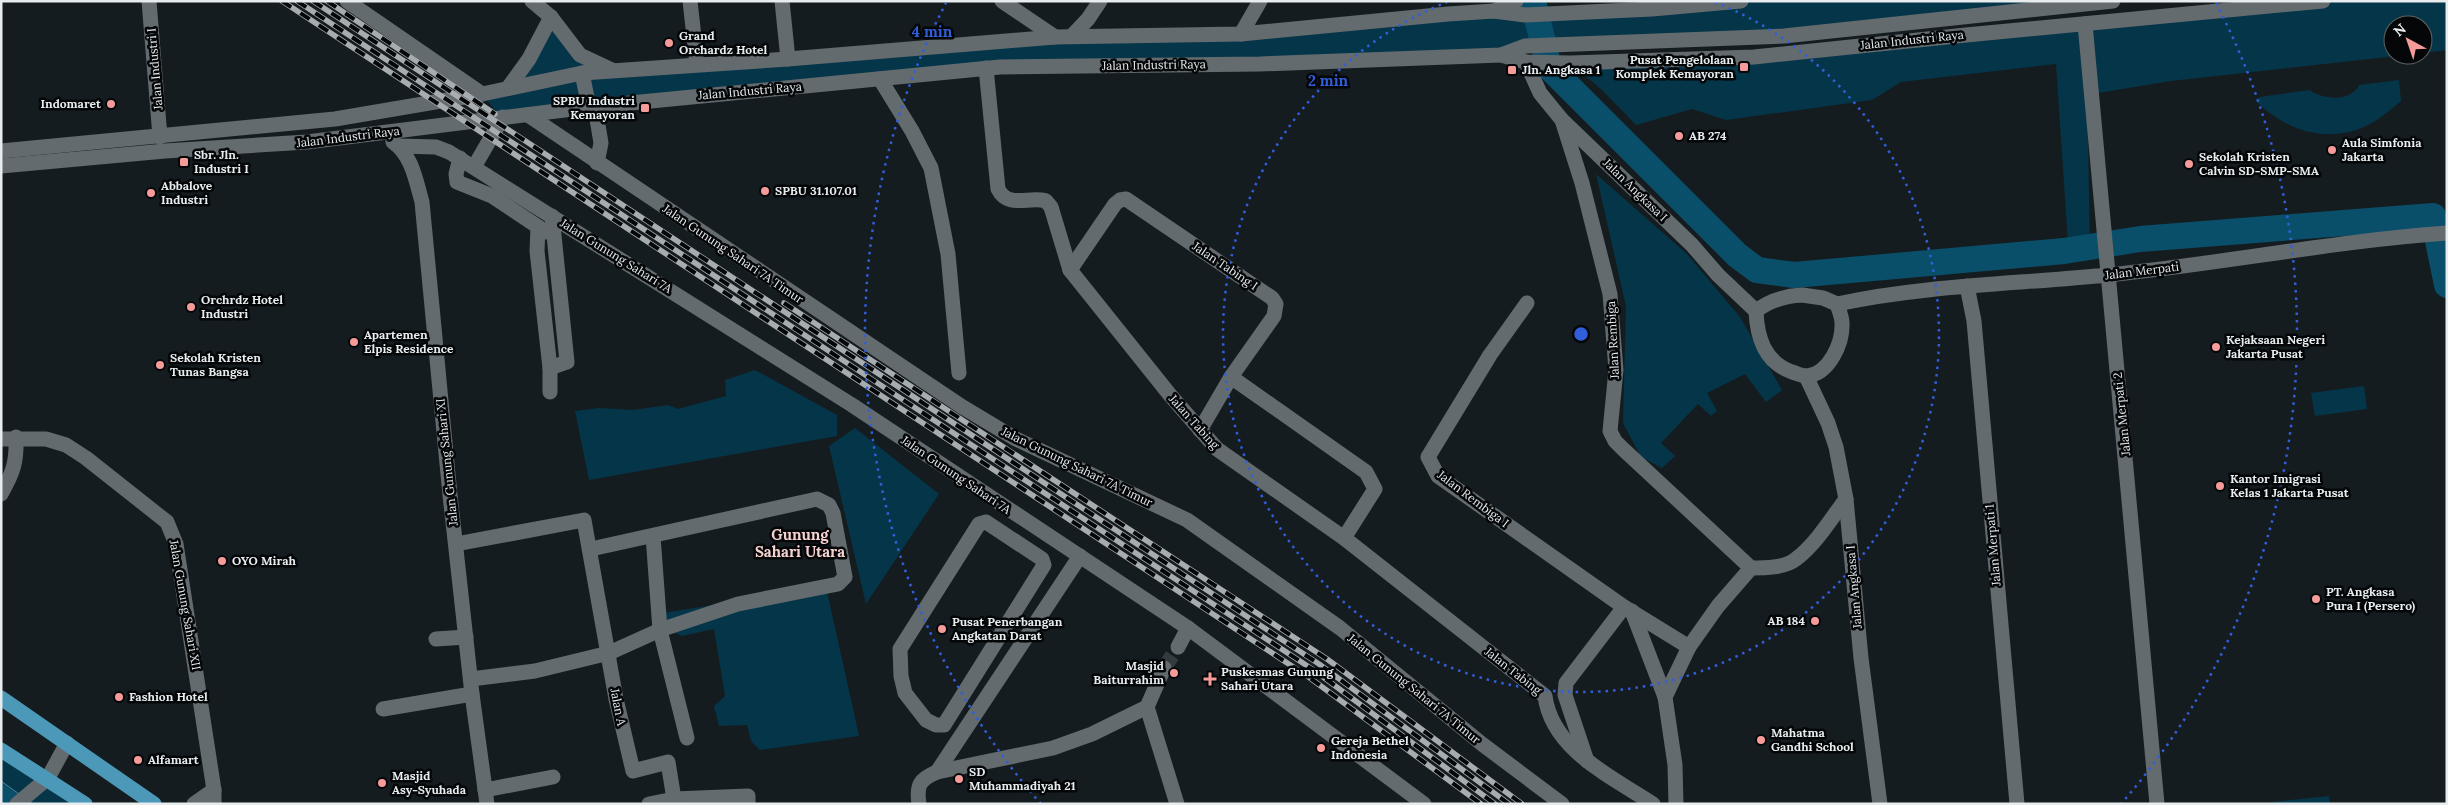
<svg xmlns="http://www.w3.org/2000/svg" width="2448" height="805" font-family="Lora,serif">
<rect width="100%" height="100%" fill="#151c20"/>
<g fill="#053548">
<polygon points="1741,1 2116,1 1784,36 1515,49 1084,66 501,118 482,94 508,88 551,17 577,51 614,71"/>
<polygon points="2306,1 2447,1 2447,50 2423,53 2423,25 2393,25 2393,55 2405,55 2171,81 2092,94 2086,35 2090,246 2079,243 2068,243 2056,64 1901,82 1872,100 1726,120 1692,109 1636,125 1602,90 1570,63 1754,57"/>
<path d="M2399,80L2401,101C2389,111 2378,121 2364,127C2325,144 2283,129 2255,100L2260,97L2309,90C2322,99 2351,103 2359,85Z"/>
<polygon points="1596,174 1687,254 1740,317 1782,390 1766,402 1745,374 1707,393 1717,411 1711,416 1698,404 1661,443 1675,456 1662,468 1641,457 1623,423 1626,306"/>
<polygon points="755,370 837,415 837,436 589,480 575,411 599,408 633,410 668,405 678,409 726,396 725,380"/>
<polygon points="2364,386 2367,409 2315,416 2311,393"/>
<polygon points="855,428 939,494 866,604 829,446"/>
<polygon points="826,587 859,736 760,750 751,741 747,725 719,726 714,706 725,696 714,629 682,636 663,628 663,613"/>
<polygon points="1,750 85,804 33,804 1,781"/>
<polygon points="2329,796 2330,804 2272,804 2272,802"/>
</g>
<polygon fill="#0a4f6a" stroke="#4c7e92" points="1,781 33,804 1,804"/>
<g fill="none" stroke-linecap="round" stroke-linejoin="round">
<polyline stroke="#0a4f6a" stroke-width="26" points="1533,1 1549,67 1737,255 1757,270 1794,275 2064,251 2140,239 2433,216 2447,285"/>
<polyline stroke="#343b3f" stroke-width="15" stroke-dasharray="15 8" stroke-linecap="butt" points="1164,668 1178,647"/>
<g stroke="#636b6f" stroke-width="15">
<polyline points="149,1 160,137"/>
<polyline points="347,1 482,94"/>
<polyline points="690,1 697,64"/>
<polyline points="782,1 788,59"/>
<polyline points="1002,1 1055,37"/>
<polyline points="2085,24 2157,804"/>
<polyline points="1241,34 1260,1"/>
<polyline points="1072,36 1088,19 1100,1"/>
<path d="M986,68L998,189C1008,209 1029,196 1046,201L1051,207L1070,270L1170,395L1217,449L1344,538L1545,696C1552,750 1612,777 1653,804"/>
<polyline points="880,79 912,131 931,168 948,254 959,373"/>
<polyline points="595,107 601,143 597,163"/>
<polyline points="528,115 961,406 1016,439 1187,520 1340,628 1482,744 1562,804"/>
<polyline points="1562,120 1582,183 1610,294 1616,370 1610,431 1615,441 1623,449 1751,568"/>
<path d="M393,142C412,155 416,181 422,202L450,495L472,694L487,804"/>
<polyline points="399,146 436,147 449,152 852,405 1188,628 1424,804"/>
<polyline points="460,158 456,174 457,182 492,196 546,232"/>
<polyline points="474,167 503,117"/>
<polyline points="538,227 537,251 550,368"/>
<polyline points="1070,270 1115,204 1120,200 1126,199 1272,298 1276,304 1274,316 1231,377 1200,430"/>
<polyline points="1967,286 1974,321 2017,804"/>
<polyline points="1527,303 1490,355 1428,457 1438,476 1624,607 1689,647"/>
<polyline points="1231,377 1366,472 1375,489 1344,538"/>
<polyline points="550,392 550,368 567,362 552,216"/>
<polyline points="1,439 46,439 66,445 86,458 167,522 176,544 214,790 214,804"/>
<path d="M1,494C13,473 17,462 16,437"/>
<polygon points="986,522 1042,559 1044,565 944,725 936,725 926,720 905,693 901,676 900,649 979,524"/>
<polyline points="456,544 584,520 616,699 633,771 668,762 674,799 748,796 748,804"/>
<polyline points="591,549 817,499 829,505 833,513 845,577 838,584 738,604 660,630 687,738"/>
<polyline points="1632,611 1665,697"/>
<polyline points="436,639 466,637"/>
<polyline points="1178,647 1188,628"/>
<polyline points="471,679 535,671 609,653 660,630 653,536"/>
<polyline points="1147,707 1177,804"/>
<polyline points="383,709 472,694"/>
<polyline points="1587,761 1565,695 1566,683 1624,607"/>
<polyline points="937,772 1080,556"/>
<polyline points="485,790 553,777"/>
<polyline points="194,804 214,790"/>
<polyline points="649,804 674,799"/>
<path d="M919,804C916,785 920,779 937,772L1053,748L1092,734L1147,707L1164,668"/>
<path d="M1676,804L1675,765L1665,697L1689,647L1718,606L1751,568C1764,568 1785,568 1796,559C1816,544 1831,519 1846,499"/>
</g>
<g stroke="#636b6f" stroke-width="15">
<polyline points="532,1 551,17 580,55 612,70"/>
<polyline points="1494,11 1516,1"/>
<polyline points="1501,55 1526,62 1570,63 1754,57 1966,35 2323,1"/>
<polyline points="1526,62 1540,93 1562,120 1692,245 1718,275 1756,311"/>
<polyline points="582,73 589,107"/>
<polyline points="508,88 529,59 551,17"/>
<polyline points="1,151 335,119 482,94 582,73 788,59 1055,37 1241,34 1448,14 1494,11 1525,15 1652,9 1741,1"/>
<polyline points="1,166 165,151 307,142 589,107 1000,67 1260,64 1501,55 1525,46 1784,36 2113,1"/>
<path d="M1802,295L1823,298L1837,304C1839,310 1842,317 1842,323C1843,343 1829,374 1807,376C1802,376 1796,373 1792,372C1764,362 1757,337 1756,311C1770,300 1784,296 1802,295Z"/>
<path d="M1837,304C1925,285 2018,284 2108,275C2221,264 2333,241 2447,233"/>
<polyline points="1806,376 1828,423 1836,447 1846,499 1861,658 1880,804"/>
<polyline points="17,804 48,778 67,743"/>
</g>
<g stroke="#4b98b9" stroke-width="15">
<polyline points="1,698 154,804"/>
<polyline points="1,750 85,804"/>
</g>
<g stroke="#a6acaf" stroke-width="5.5">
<g id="rail">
<polyline points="282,1 1310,678 1481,804"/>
<polyline points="297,1 1315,671 1495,804"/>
<polyline points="313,1 1319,664 1509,804"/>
<polyline points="327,1 495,114"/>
<polyline points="784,303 1327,659 1522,804"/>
</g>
</g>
<use href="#rail" stroke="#040608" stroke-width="4" stroke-dasharray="11" stroke-linecap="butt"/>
</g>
<g fill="none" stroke="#315eda" stroke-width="2.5" stroke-dasharray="2.5 5">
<path d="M1715 2A358 358 0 1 1 1447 2"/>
<path d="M1041 804A716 716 0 0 1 946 3M2216 3A716 716 0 0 1 2121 804"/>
</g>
<g fill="#f59b99" stroke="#040608" stroke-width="2">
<circle cx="669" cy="43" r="5"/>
<rect x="1739" y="62" width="10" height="10" rx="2.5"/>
<rect x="1507" y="65" width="10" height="10" rx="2.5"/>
<circle cx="111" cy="104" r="5"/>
<rect x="640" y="103" width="10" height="10" rx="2.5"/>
<circle cx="1679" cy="136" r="5"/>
<circle cx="2332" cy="150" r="5"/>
<rect x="179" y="157" width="10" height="10" rx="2.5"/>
<circle cx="2189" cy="164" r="5"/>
<circle cx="765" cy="191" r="5"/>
<circle cx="151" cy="193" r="5"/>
<circle cx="191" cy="307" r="5"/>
<circle cx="354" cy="342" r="5"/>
<circle cx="2216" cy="347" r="5"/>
<circle cx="160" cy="365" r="5"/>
<circle cx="2220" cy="486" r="5"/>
<circle cx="222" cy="561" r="5"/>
<circle cx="2316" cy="599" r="5"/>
<circle cx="1815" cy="621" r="5"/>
<circle cx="942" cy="629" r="5"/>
<circle cx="1174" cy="673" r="5"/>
<path d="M1207.5 671.5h5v5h5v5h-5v5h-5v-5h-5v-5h5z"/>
<circle cx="119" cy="697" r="5"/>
<circle cx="1761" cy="740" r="5"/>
<circle cx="1321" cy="748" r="5"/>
<circle cx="138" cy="760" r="5"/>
<circle cx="959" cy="779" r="5"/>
<circle cx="382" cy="783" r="5"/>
</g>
<g text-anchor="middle" stroke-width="5" stroke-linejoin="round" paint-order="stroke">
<g font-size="12" font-weight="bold" fill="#e7ecef" stroke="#040608" text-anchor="start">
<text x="679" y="40">Grand<tspan x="679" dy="14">Orchardz Hotel</tspan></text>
<text x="1734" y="64" text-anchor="end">Pusat Pengelolaan<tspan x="1734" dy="14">Komplek Kemayoran</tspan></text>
<text x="1522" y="74">Jln. Angkasa 1</text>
<text x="635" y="105" text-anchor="end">SPBU Industri<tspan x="635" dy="14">Kemayoran</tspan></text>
<text x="101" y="108" text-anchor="end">Indomaret</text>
<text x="1689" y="140">AB 274</text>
<text x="2342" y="147">Aula Simfonia<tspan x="2342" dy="14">Jakarta</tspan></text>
<text x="194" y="159">Sbr. Jln.<tspan x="194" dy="14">Industri I</tspan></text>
<text x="2199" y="161">Sekolah Kristen<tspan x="2199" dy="14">Calvin SD-SMP-SMA</tspan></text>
<text x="161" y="190">Abbalove<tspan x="161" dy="14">Industri</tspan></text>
<text x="775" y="195">SPBU 31.107.01</text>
<text x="201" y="304">Orchrdz Hotel<tspan x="201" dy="14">Industri</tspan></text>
<text x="364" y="339">Apartemen<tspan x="364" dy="14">Elpis Residence</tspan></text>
<text x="2226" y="344">Kejaksaan Negeri<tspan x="2226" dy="14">Jakarta Pusat</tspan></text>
<text x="170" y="362">Sekolah Kristen<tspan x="170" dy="14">Tunas Bangsa</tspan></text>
<text x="2230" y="483">Kantor Imigrasi<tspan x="2230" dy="14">Kelas 1 Jakarta Pusat</tspan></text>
<text x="232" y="565">OYO Mirah</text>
<text x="2326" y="596">PT. Angkasa<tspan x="2326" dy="14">Pura I (Persero)</tspan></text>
<text x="1805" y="625" text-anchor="end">AB 184</text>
<text x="952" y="626">Pusat Penerbangan<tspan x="952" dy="14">Angkatan Darat</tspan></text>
<text x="1164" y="670" text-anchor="end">Masjid<tspan x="1164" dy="14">Baiturrahim</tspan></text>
<text x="1221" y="676">Puskesmas Gunung<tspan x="1221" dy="14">Sahari Utara</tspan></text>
<text x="129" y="701">Fashion Hotel</text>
<text x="1771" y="737">Mahatma<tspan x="1771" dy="14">Gandhi School</tspan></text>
<text x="1331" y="745">Gereja Bethel<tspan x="1331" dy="14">Indonesia</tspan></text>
<text x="148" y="764">Alfamart</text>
<text x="969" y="776">SD<tspan x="969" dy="14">Muhammadiyah 21</tspan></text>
<text x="392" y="780">Masjid<tspan x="392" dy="14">Asy-Syuhada</tspan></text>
</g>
<g font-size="12" fill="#e7ecef" stroke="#040608">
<text transform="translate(1912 40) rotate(-6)" y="4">Jalan Industri Raya</text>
<text transform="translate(1154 65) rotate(-1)" y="4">Jalan Industri Raya</text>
<text transform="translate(155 69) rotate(-95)" y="4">Jalan Industri I</text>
<text transform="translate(750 91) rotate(-5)" y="4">Jalan Industri Raya</text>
<text transform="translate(348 137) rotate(-7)" y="4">Jalan Industri Raya</text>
<text transform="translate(1635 190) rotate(44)" y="4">Jalan Angkasa I</text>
<text transform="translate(733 254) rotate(34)" y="4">Jalan Gunung Sahari 7A Timur</text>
<text transform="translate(616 256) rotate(32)" y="4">Jalan Gunung Sahari 7A</text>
<text transform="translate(1225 266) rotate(34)" y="4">Jalan Tabing I</text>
<text transform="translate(2142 271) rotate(-7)" y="4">Jalan Merpati</text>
<text transform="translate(1613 340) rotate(-93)" y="4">Jalan Rembiga</text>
<text transform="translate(2122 414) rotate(-96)" y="4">Jalan Merpati 2</text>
<text transform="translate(1194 422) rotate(48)" y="4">Jalan Tabing</text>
<text transform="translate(447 462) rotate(-96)" y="4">Jalan Gunung Sahari XI</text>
<text transform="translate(1077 467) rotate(26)" y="4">Jalan Gunung Sahari 7A Timur</text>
<text transform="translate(956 475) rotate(34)" y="4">Jalan Gunung Sahari 7A</text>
<text transform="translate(1473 499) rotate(37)" y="4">Jalan Rembiga I</text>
<text transform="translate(1993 545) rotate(-95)" y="4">Jalan Merpati 1</text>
<text transform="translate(1854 587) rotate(-95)" y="4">Jalan Angkasa I</text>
<text transform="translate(185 605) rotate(80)" y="4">Jalan Gunung Sahari XII</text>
<text transform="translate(1513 671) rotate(38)" y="4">Jalan Tabing</text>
<text transform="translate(1414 689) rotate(39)" y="4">Jalan Gunung Sahari 7A Timur</text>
<text transform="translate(618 707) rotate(79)" y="4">Jalan A</text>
</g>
<g font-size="15" font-weight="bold" fill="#f6d2d1" stroke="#040608">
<text x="800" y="540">Gunung<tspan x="800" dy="17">Sahari Utara</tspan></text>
</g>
</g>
<circle cx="1581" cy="334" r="8" fill="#315eda" stroke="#040608" stroke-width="2.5"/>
<g font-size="15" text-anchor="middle" font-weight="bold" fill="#315eda" stroke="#040608" stroke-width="5" stroke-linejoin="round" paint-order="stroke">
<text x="932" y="37">4 min</text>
<text x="1328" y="86">2 min</text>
</g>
<rect width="2448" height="805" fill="none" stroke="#e7ecef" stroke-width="5"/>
<g transform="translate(2408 40) rotate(320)"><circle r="24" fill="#040608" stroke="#5f6264"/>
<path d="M0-4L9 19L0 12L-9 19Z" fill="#f59b99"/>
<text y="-8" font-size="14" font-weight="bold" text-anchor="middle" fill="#e7ecef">N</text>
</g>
</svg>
